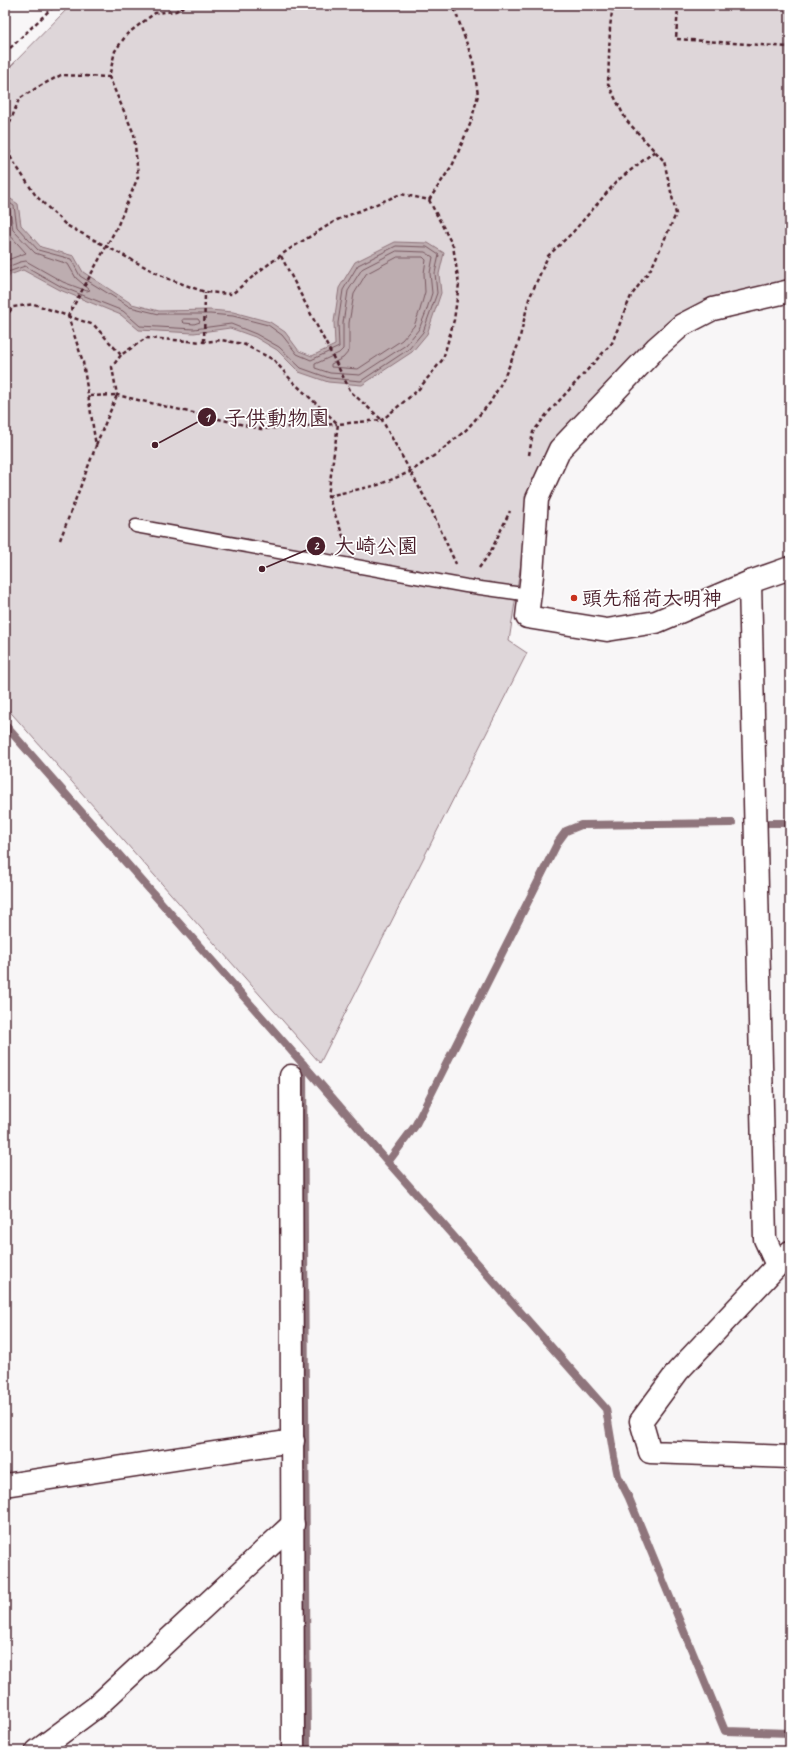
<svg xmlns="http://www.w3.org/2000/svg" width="795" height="1756" font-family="Caveat,'Klee One',sans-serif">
<rect width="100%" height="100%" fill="#f8f6f7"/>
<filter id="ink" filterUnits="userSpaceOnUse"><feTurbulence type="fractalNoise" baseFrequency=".025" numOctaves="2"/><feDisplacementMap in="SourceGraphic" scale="8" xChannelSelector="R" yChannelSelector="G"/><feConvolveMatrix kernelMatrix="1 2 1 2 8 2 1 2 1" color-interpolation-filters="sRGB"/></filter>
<g filter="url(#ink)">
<polygon fill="#ded6d9" stroke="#947a82" points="71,5 790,5 790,281 680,318 531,498 509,641 527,653 320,1063 5,706 5,72"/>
<polygon fill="#bdadb0" stroke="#8f747b" points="5,195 18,204 21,225 41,247 74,256 83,272 132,304 159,311 210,310 233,312 270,322 285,332 299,351 312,356 335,345 334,322 339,288 355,262 395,242 428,243 444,253 439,274 441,293 427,334 412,352 362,385 328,382 299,372 277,350 255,337 230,328 194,333 139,330 121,315 60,290 23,270 10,275 5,281"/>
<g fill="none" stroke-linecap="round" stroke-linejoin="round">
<g stroke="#785860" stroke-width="1">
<polyline points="5,200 14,206 17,227 38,250 71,259 80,276 130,307 159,314 210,314 233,316 268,325 282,335 297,354 311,360 339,347 338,323 343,290 358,265 396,246 427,247 439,255 435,273 437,293 423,332 409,349 361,381 329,378 301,368 279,347 256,334 231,324 194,329 140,326 123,311 62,287 25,266 8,272 5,275"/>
<polyline points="5,206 10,210 13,230 35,253 68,264 76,278 90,290 87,291 63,282 26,261 20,262 5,268"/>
<polyline points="5,220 9,234 26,253 5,261"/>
<polygon points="397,251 425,252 433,257 430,273 432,293 426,312 419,329 406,345 360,375 330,373 315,368 315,364 339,353 343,349 343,323 348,291 362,269"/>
<polygon points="398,257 423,257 426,260 424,273 425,292 420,310 414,326 402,340 358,369 331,367 331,364 343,358 349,351 349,323 354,294 366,274"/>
<polygon points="184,319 198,319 200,322 194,324 184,323 182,321"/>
</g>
<g stroke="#8f747b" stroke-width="8">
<polyline points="5,725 303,1064 388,1162 415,1126 558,842 566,831 581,825 732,823"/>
<polyline points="768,823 790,823"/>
<polyline points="303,1064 307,1751"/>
<polyline points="388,1162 606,1409 614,1457 618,1476 629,1498 725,1731 790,1733"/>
</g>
<g stroke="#4a1f2b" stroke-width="15">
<polyline id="service" points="136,526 466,586 530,595"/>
</g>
<g stroke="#4a1f2b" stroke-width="25">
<g id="minor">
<polyline points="790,291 713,309 682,325 656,348 560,449 537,499 532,575 527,617 607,630 656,622 750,582 790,568"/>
<polyline points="750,582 765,1239 777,1265"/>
<polyline points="291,1076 293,1751"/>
<polyline points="790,1252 678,1371 641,1421 650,1452 790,1457"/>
<polyline points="5,1485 293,1441"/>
<polyline points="37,1751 96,1707 293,1524"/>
</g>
</g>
<g stroke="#4a1f2b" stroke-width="2.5" stroke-dasharray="4 3" stroke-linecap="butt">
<polyline points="678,5 676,39 790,47"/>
<polyline points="5,53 55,5"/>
<polyline points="5,136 11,158 36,196 66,225 166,278 205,292 232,294 262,269 288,250 337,220 401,194 429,200 453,164 471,122 478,95 473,61 453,5"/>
<polyline points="5,136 19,99 38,87 61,75 109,77 115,51 127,34 155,13 176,11 187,5"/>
<polyline points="429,200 453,246 459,284 454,320 443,359 418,390 382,420 431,509 456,564"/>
<polyline points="281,256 351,392 382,420"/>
<polyline points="68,316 94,325 121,355 146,338 204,342 221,340 243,344 274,360 292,381 338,424"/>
<polyline points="5,318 13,307 34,304 68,316 117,227 138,177 134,134 109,77"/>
<polyline points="204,342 205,292"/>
<polyline points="121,355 112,367 117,395 261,429 337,424"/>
<polyline points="90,396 117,395 96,445"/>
<polyline points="529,455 533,432 547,414 612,343 631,296 652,267 676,214 664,161 626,120 608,84 610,27 613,5"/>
<polyline points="328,496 378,485 410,472 438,453 466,430 490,403 504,378 518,345 529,299 548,256 573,232 617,181 655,151"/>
<polyline points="60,540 96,446 83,362 68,316"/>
<polyline points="346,544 328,496 338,424 381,420"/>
<polyline points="479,568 490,553 510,511"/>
</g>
<use href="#service" stroke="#fff" stroke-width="12"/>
<use href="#minor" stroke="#fff" stroke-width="22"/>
</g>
</g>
<circle fill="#c8321e" stroke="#fff" stroke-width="1.5" cx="574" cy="598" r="4"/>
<g text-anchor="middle" stroke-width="3.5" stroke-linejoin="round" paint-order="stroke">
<g font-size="20" font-weight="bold" fill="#4a1f2b" stroke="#fff" text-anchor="start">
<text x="582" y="605">頭先稲荷大明神</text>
</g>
</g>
<path fill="none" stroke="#4a1f2b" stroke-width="1.5" d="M155 445L207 417M262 569L316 546"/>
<g fill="#4a1f2b" stroke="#fff" stroke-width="1.5">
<circle cx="155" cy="445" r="4"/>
<circle cx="262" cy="569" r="4"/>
<circle cx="207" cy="417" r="10"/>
<circle cx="316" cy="546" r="10"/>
</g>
<g font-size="12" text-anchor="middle" font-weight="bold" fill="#fff">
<text x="207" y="422">1</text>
<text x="316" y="550">2</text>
</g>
<g font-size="21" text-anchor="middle" font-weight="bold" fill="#4a1f2b" stroke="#fff" stroke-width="3.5" stroke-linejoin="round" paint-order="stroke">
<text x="277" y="425">子供動物園</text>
<text x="376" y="553">大崎公園</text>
</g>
<rect width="795" height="1756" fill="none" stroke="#fff" stroke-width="20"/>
<rect x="10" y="10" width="775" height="1736" fill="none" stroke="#4a1f2b" stroke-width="1.5" filter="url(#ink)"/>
</svg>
